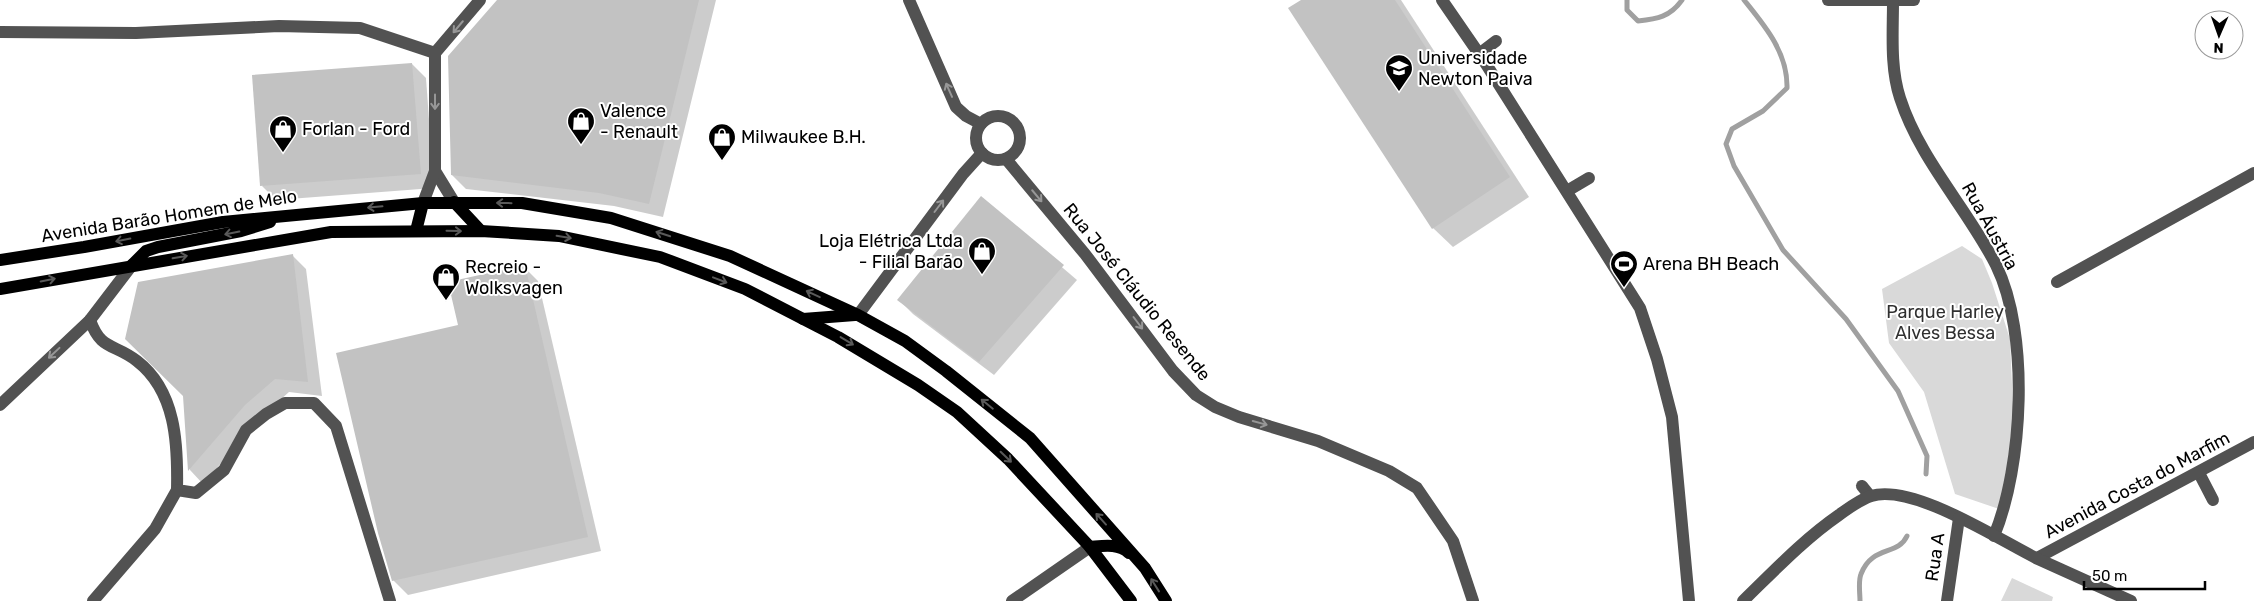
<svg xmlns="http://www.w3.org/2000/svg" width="2254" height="601" font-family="Rubik,sans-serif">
<rect width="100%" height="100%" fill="#fff"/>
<g fill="#d9d9d9">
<polygon points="1962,246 1982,259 1992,283 2010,339 2014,431 2002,510 1955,494 1924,392 1889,343 1882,289"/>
<polygon points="2012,578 2053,597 2052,601 2001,601"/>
</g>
<g fill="#0003">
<polygon points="499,0 716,0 663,217 614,206 466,189 452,175"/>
<polygon points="1303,0 1401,0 1529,197 1453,247 1433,228"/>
<polygon points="412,64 426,78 434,188 276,200 262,186"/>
<polygon points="981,198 1077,280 994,375 913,314 899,300"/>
<polygon points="292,255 306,269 322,396 289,392 259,419 203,484 190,470 184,396"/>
<polygon points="524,267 538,281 601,551 408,595 394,581 379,533 460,326"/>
</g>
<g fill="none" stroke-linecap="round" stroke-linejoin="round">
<g stroke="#a0a0a0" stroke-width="5">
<path d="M1627,0V10L1638,21C1657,19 1670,17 1682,0"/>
<path d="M1744,0C1765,26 1788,53 1787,88L1763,111L1732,129L1726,144L1734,166L1783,250L1846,319L1898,391L1927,456L1926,474"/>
<path d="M1860,601C1860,593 1858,581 1861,574C1872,545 1898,556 1907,536"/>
</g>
</g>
<g fill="#c2c2c2">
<polygon points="497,0 699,0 649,204 599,193 451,175 448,56"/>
<polygon points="1301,0 1395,0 1510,177 1432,229 1288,8"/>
<polygon points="412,63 421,174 260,186 252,75"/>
<polygon points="981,196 1064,265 979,362 897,300"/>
<polygon points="293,254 308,382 275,379 245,405 188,471 183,396 125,339 138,282"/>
<polygon points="525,265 588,537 392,581 378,533 336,353 458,325 448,282"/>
</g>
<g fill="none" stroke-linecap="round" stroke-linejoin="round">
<g stroke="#525252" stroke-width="12">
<polyline points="909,0 956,107 966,116 981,124"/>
<polyline points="1442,0 1486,64 1640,308 1657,359 1672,417 1689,601"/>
<polyline points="1828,0 1914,0"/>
<path d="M1893,1C1893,33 1890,67 1900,98C1920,160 1967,208 1996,265C2030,334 2023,466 1994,536"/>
<polyline points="0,32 136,33 279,26 360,28 435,53"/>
<polyline points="435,53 480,0"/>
<polyline points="1479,54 1496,41"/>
<circle cx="998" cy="138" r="22"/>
<polyline points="1006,159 1085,254 1173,371 1196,395 1215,407 1239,417 1318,441 1389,471 1417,488 1453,541 1473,601"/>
<polyline points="435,171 454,202"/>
<polyline points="1567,191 1589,178"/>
<polyline points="423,203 435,171 435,53"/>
<polyline points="2057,282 2254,173"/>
<polyline points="858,315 963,174 982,153"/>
<path d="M90,320C101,351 114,343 137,361C176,391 178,444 177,490L196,493L224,470L246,430L266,414L285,403H314L336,426L390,601"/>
<polyline points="0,405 90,320 132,265"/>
<polyline points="2199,473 2213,500"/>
<polyline points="1862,486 1870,496"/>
<polyline points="2037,558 2254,442"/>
<polyline points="93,601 155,529 177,490"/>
<polyline points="1012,601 1090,547"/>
<path d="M1743,601C1774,571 1803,540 1839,515C1849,508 1859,500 1871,496C1913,483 1999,540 2038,559C2069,573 2100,587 2131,601"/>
<polyline points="1947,601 1959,518"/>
</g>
<g stroke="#000" stroke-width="12">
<polyline points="454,202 481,231"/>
<polyline points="416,231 423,203"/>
<polyline points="0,260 84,247 223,222 423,203 522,203 611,218 730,256 858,315 905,341 946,371 1030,438 1145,568 1166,601"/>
<polyline points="132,265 146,251 158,247 241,231 270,222"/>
<polyline points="0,289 331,232 481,231 559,236 660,257 745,289 838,337 918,385 957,412 1008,459 1090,547 1131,601"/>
<polyline points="803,319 855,315"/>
<path d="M1090,547C1103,546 1118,543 1129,553"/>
</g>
</g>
<defs><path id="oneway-shaft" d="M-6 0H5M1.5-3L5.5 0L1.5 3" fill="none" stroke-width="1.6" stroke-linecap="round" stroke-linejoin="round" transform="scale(1.25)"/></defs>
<g stroke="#979797">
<use href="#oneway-shaft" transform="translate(458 27) rotate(130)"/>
<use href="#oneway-shaft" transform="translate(949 90) rotate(-114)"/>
<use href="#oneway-shaft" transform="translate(435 102) rotate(90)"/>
<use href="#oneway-shaft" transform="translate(1037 196) rotate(50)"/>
<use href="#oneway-shaft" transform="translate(939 206) rotate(-53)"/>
<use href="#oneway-shaft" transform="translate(1138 323) rotate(53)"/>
<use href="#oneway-shaft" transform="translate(54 353) rotate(137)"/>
<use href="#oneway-shaft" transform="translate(1260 423) rotate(15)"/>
</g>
<g stroke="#595959">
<use href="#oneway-shaft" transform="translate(504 203) rotate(-179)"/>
<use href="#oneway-shaft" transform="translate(375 207) rotate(175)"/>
<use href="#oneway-shaft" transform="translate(454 231) rotate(1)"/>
<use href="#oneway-shaft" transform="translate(232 233) rotate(169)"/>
<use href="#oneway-shaft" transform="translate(663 234) rotate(-162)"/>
<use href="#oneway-shaft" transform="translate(564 237) rotate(9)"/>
<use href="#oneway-shaft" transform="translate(123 240) rotate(169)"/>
<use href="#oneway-shaft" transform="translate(180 257) rotate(-10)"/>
<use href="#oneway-shaft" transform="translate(48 280) rotate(-11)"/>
<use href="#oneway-shaft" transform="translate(720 280) rotate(21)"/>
<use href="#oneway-shaft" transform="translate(813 294) rotate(-155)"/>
<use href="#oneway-shaft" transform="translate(847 341) rotate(31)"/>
<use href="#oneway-shaft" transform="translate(987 404) rotate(-141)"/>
<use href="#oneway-shaft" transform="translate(1006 457) rotate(44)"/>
<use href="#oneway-shaft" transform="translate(1101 519) rotate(-132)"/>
<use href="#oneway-shaft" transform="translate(1155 585) rotate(-122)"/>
</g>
<defs>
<g id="university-pin" transform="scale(1.4375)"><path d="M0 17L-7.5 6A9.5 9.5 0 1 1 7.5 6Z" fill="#000" stroke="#fff"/><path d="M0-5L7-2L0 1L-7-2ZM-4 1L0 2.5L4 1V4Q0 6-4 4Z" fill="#fff"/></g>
<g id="shop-pin" transform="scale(1.4375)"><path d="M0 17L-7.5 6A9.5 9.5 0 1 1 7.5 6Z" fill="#000" stroke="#fff"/><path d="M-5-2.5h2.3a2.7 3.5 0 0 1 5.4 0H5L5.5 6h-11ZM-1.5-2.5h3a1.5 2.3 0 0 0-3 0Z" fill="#fff"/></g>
<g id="stadium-pin" transform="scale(1.4375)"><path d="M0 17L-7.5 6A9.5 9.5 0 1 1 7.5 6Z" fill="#000" stroke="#fff"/><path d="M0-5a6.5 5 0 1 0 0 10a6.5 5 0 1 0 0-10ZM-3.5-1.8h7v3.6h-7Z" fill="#fff"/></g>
</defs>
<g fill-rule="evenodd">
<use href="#university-pin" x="1399" y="68"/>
<use href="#shop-pin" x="581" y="121"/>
<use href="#shop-pin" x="283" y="129"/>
<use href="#shop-pin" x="722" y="137"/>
<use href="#shop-pin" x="982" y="251"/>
<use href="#stadium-pin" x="1624" y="264"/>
<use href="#shop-pin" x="446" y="277"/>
</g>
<g text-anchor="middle" stroke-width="4" stroke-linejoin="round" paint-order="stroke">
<g font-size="18" fill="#000" stroke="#fff" text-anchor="start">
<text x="1418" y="64">Universidade<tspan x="1418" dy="21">Newton Paiva</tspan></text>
<text x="600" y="117">Valence<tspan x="600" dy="21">- Renault</tspan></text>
<text x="302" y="135">Forlan - Ford</text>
<text x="741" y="143">Milwaukee B.H.</text>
<text x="963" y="247" text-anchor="end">Loja Elétrica Ltda<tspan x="963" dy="21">- Filial Barão</tspan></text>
<text x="1643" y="270">Arena BH Beach</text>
<text x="465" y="273">Recreio -<tspan x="465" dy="21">Wolksvagen</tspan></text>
</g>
<g font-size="18" fill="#000" stroke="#fff">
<text transform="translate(169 216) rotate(-9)" y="6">Avenida Barão Homem de Melo</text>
<text transform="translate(1990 226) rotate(61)" y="6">Rua Áustria</text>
<text transform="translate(1137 292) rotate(51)" y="6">Rua José Cláudio Resende</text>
<text transform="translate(2137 485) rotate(-28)" y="6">Avenida Costa do Marfim</text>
<text transform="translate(1935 557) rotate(-82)" y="6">Rua A</text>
</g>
<g font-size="18" fill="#303030" stroke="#fff">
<text x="1945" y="318">Parque Harley<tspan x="1945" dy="21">Alves Bessa</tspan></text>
</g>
</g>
<g transform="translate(2219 35) rotate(182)"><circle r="24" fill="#ffffff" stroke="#999999"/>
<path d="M0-4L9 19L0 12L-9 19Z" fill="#000000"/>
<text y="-8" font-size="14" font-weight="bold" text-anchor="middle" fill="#000000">N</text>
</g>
<path d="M2084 581v8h121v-8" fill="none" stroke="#000000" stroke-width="2.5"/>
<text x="2092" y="581" font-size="15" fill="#000000" stroke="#ffffff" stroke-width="4" paint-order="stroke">50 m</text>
</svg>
